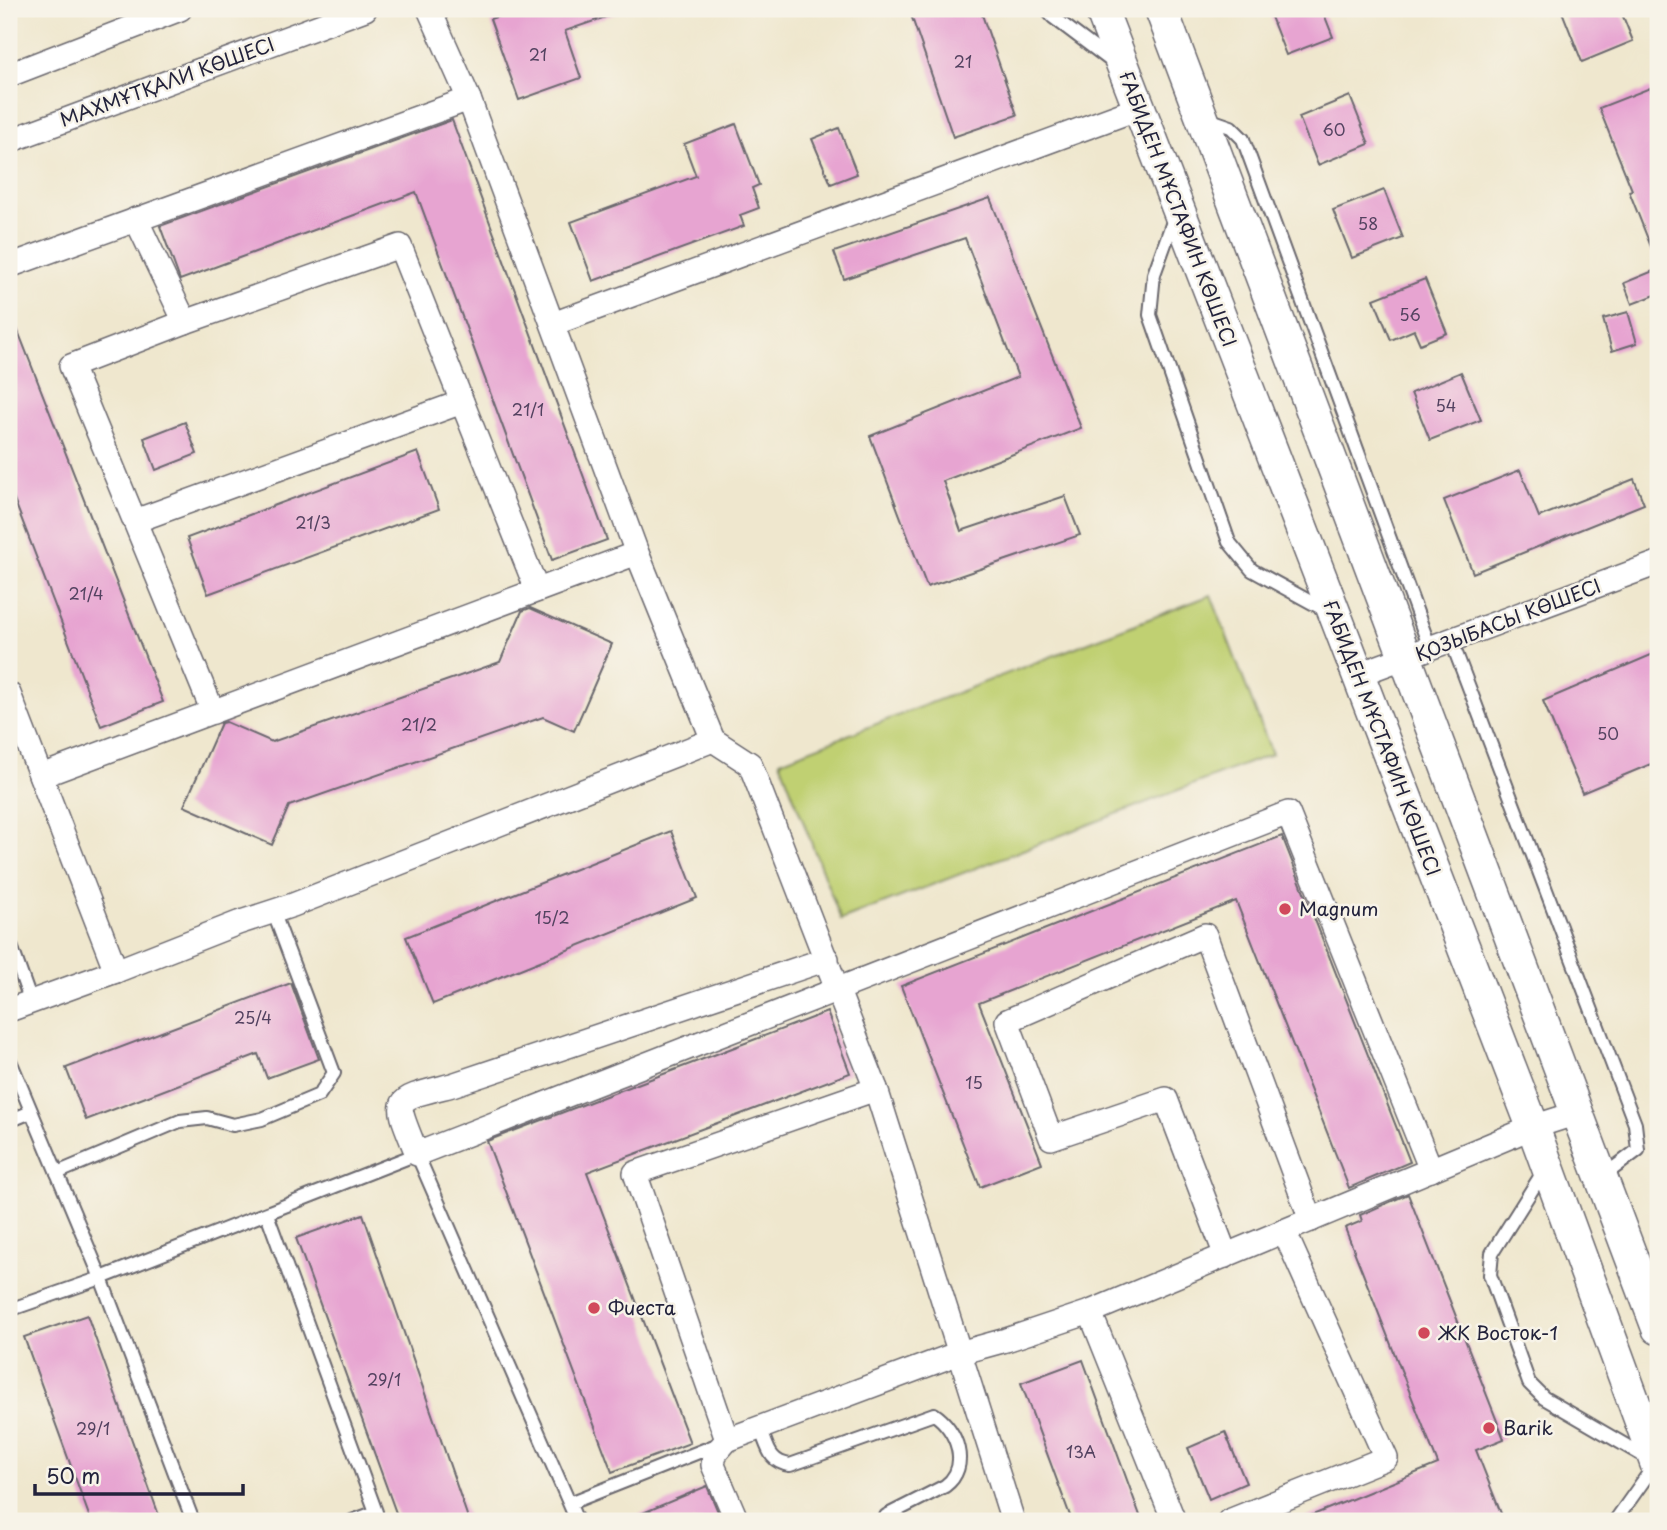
<svg xmlns="http://www.w3.org/2000/svg" width="1667" height="1530" font-family="'Playpen Sans',sans-serif">
<rect width="100%" height="100%" fill="#f7f3e8"/>
<filter id="ink" filterUnits="userSpaceOnUse"><feTurbulence type="fractalNoise" baseFrequency=".0143" numOctaves="2"/><feDisplacementMap in="SourceGraphic" scale="14" xChannelSelector="R" yChannelSelector="G"/><feConvolveMatrix kernelMatrix="1 2 1 2 8 2 1 2 1" color-interpolation-filters="sRGB"/></filter>
<filter id="wash" filterUnits="userSpaceOnUse"><feTurbulence type="fractalNoise" baseFrequency=".00686" numOctaves="4" result="noise"/><feDisplacementMap in="SourceGraphic" scale="28" xChannelSelector="R" yChannelSelector="G"/><feGaussianBlur stdDeviation="1.57" result="paint"/><feColorMatrix in="noise" values="0 0 0 0 0 0 0 0 0 0 0 0 0 0 0 0 0 1.4 0 .05"/><feComposite in="paint" operator="in"/></filter>
<g filter="url(#wash)">
<rect width="100%" height="100%" fill="#efe7ce"/>
<polygon fill="#c0d072" stroke="#717956" stroke-width="2" points="1211,595 1272,754 841,920 780,761"/>
<g id="blocks">
<g fill="#e7a4d1">
<polygon points="521,9 620,9 620,12 565,31 581,78 519,100 490,19"/>
<polygon points="909,9 980,9 1017,115 953,137"/>
<polygon points="1268,9 1322,9 1333,37 1286,55"/>
<polygon points="1561,9 1620,9 1633,41 1582,62"/>
<polygon points="1650,88 1658,109 1657,262 1629,191 1632,190 1599,108"/>
<polygon points="1350,96 1369,144 1318,165 1299,117"/>
<polygon points="452,120 607,540 552,560 416,192 180,280 160,226"/>
<polygon points="736,124 759,185 752,188 759,208 740,215 744,226 593,281 571,222 696,176 684,144"/>
<polygon points="839,128 857,174 831,184 812,139"/>
<polygon points="1384,190 1403,238 1352,258 1333,210"/>
<polygon points="990,198 1081,428 943,481 961,531 1065,496 1080,535 927,587 870,436 1018,377 965,238 844,279 834,252"/>
<polygon points="1658,269 1658,294 1632,304 1624,283"/>
<polygon points="1425,279 1447,333 1420,344 1414,330 1391,340 1374,299"/>
<polygon points="9,308 163,702 101,726 9,486"/>
<polygon points="1628,312 1637,343 1612,351 1603,319"/>
<polygon points="1461,372 1481,420 1430,440 1411,393"/>
<polygon points="185,422 197,454 156,470 144,438"/>
<polygon points="418,452 439,509 208,594 187,538"/>
<polygon points="1520,470 1539,517 1634,479 1644,504 1473,573 1444,500"/>
<polygon points="530,608 612,644 574,731 543,717 289,806 272,845 184,806 221,723 226,722 272,742 500,662 522,611"/>
<polygon points="1658,652 1658,761 1582,793 1543,701"/>
<polygon points="671,831 697,898 433,1004 406,937"/>
<polygon points="1282,836 1410,1162 1349,1188 1236,901 979,1003 1042,1163 980,1187 901,986"/>
<polygon points="291,983 319,1059 267,1078 258,1054 86,1120 66,1068"/>
<polygon points="827,1012 850,1073 587,1172 690,1443 612,1472 487,1141"/>
<polygon points="1408,1194 1504,1439 1476,1450 1504,1521 1298,1521 1438,1464 1345,1228 1362,1221 1360,1215"/>
<polygon points="363,1214 469,1521 399,1521 296,1238"/>
<polygon points="87,1315 161,1521 91,1521 24,1337"/>
<polygon points="1083,1360 1142,1521 1072,1521 1021,1383"/>
<polygon points="1225,1432 1246,1483 1209,1499 1188,1448"/>
<polygon points="707,1486 722,1521 624,1521"/>
</g>
</g>
</g>
<g filter="url(#ink)">
<use href="#blocks" fill-opacity="0" stroke="#6a676e" stroke-width="2"/>
<g fill="none" stroke-linecap="round" stroke-linejoin="round">
<g stroke="#6a676e" stroke-width="16">
<g id="lane">
<polyline points="1046,9 1053,17 1114,63"/>
<polyline points="1208,119 1231,127 1243,139 1430,648"/>
<polyline points="1175,216 1154,274 1150,315 1229,542 1252,570 1327,611"/>
<polyline points="1451,640 1635,1124 1638,1150 1602,1177"/>
<polyline points="9,940 31,1002"/>
<polyline points="9,1058 101,1278 9,1310"/>
<polyline points="9,1121 31,1112"/>
<polyline points="1545,1169 1492,1253 1490,1275 1529,1383 1544,1398 1656,1463 1615,1521"/>
<polyline points="57,1173 180,1121 207,1118 233,1125 262,1119 319,1095 334,1073 273,911"/>
<polyline points="267,1214 376,1512 352,1521"/>
<path d="M760,1428C768,1446 768,1462 790,1465L934,1414C957,1429 971,1467 945,1486L886,1516"/>
<polyline points="570,1503 719,1444"/>
<polyline points="193,1521 101,1278 417,1154 577,1521"/>
</g>
</g>
<g stroke="#6a676e" stroke-width="26">
<g id="street">
<polyline points="429,9 469,99 637,553"/>
<polyline points="9,75 180,9"/>
<polyline points="9,141 365,9"/>
<polyline points="136,219 185,322 400,246 537,590"/>
<polyline points="9,266 469,99"/>
<polyline points="185,322 71,366 213,712"/>
<polyline points="553,324 1139,108"/>
<polyline points="135,521 462,402"/>
<polyline points="1357,675 1658,563"/>
<polyline points="9,694 116,971"/>
<polyline points="41,776 637,553 713,740 750,764 876,1089"/>
<path d="M827,959L452,1085C390,1101 394,1096 417,1154L1288,813L1431,1170"/>
<polyline points="9,1010 116,971 238,923 293,905 713,740"/>
<polyline points="1226,1256 1166,1099 1051,1138 1007,1021 1205,935 1311,1220"/>
<polyline points="1090,1312 1174,1521"/>
<polyline points="727,1440 715,1454 713,1465 737,1521"/>
<polyline points="1013,1521 876,1089 635,1173 727,1440 959,1353 1006,1340 1090,1312 1533,1127 1577,1113"/>
<polyline points="1229,1521 1386,1458 1284,1231"/>
</g>
</g>
<g stroke="#6a676e" stroke-width="35">
<g id="secondary">
<polyline points="1101,9 1533,1127 1658,1468"/>
<polyline points="1161,9 1658,1328"/>
</g>
</g>
<use href="#lane" stroke="#fff" stroke-width="12"/>
<use href="#street" stroke="#fff" stroke-width="23"/>
<use href="#secondary" stroke="#fff" stroke-width="32"/>
</g>
</g>
<g fill="#d1495b" stroke="#f7f3e8" stroke-width="2.5">
<circle cx="1285" cy="909" r="7"/>
<circle cx="594" cy="1308" r="7"/>
<circle cx="1424" cy="1333" r="7"/>
<circle cx="1489" cy="1428" r="7"/>
</g>
<g text-anchor="middle" stroke-width="5" stroke-linejoin="round" paint-order="stroke">
<g font-size="16" fill="#534260">
<text x="538" y="61">21</text>
<text x="963" y="68">21</text>
<text x="1334" y="136">60</text>
<text x="1368" y="230">58</text>
<text x="1410" y="321">56</text>
<text x="1446" y="412">54</text>
<text x="528" y="416">21/1</text>
<text x="313" y="529">21/3</text>
<text x="86" y="600">21/4</text>
<text x="419" y="731">21/2</text>
<text x="1608" y="740">50</text>
<text x="552" y="924">15/2</text>
<text x="253" y="1024">25/4</text>
<text x="974" y="1089">15</text>
<text x="384" y="1386">29/1</text>
<text x="93" y="1435">29/1</text>
<text x="1081" y="1458">13А</text>
</g>
<g font-size="19" fill="#22223b" stroke="#f7f3e8">
<text transform="translate(167 82) rotate(-20)" y="7">МАХМҰТҚАЛИ КӨШЕСІ</text>
<text transform="translate(1178 209) rotate(69)" y="7">ҒАБИДЕН МҰСТАФИН КӨШЕСІ</text>
<text transform="translate(1508 620) rotate(-21)" y="7">ҚОЗЫБАСЫ КӨШЕСІ</text>
<text transform="translate(1382 738) rotate(69)" y="7">ҒАБИДЕН МҰСТАФИН КӨШЕСІ</text>
</g>
<g font-size="19" fill="#22223b" stroke="#f7f3e8" text-anchor="start">
<text x="1299" y="916">Magnum</text>
<text x="608" y="1315">Фиеста</text>
<text x="1438" y="1340">ЖК Восток-1</text>
<text x="1503" y="1435">Barik</text>
</g>
</g>
<rect width="1667" height="1530" fill="none" stroke="#f7f3e8" stroke-width="35"/>
<path d="M35 1484v10h208v-10" fill="none" stroke="#22223b" stroke-width="3.5"/>
<text x="46" y="1484" font-size="21" fill="#22223b" stroke="#f7f3e8" stroke-width="5" paint-order="stroke">50 m</text>
</svg>
